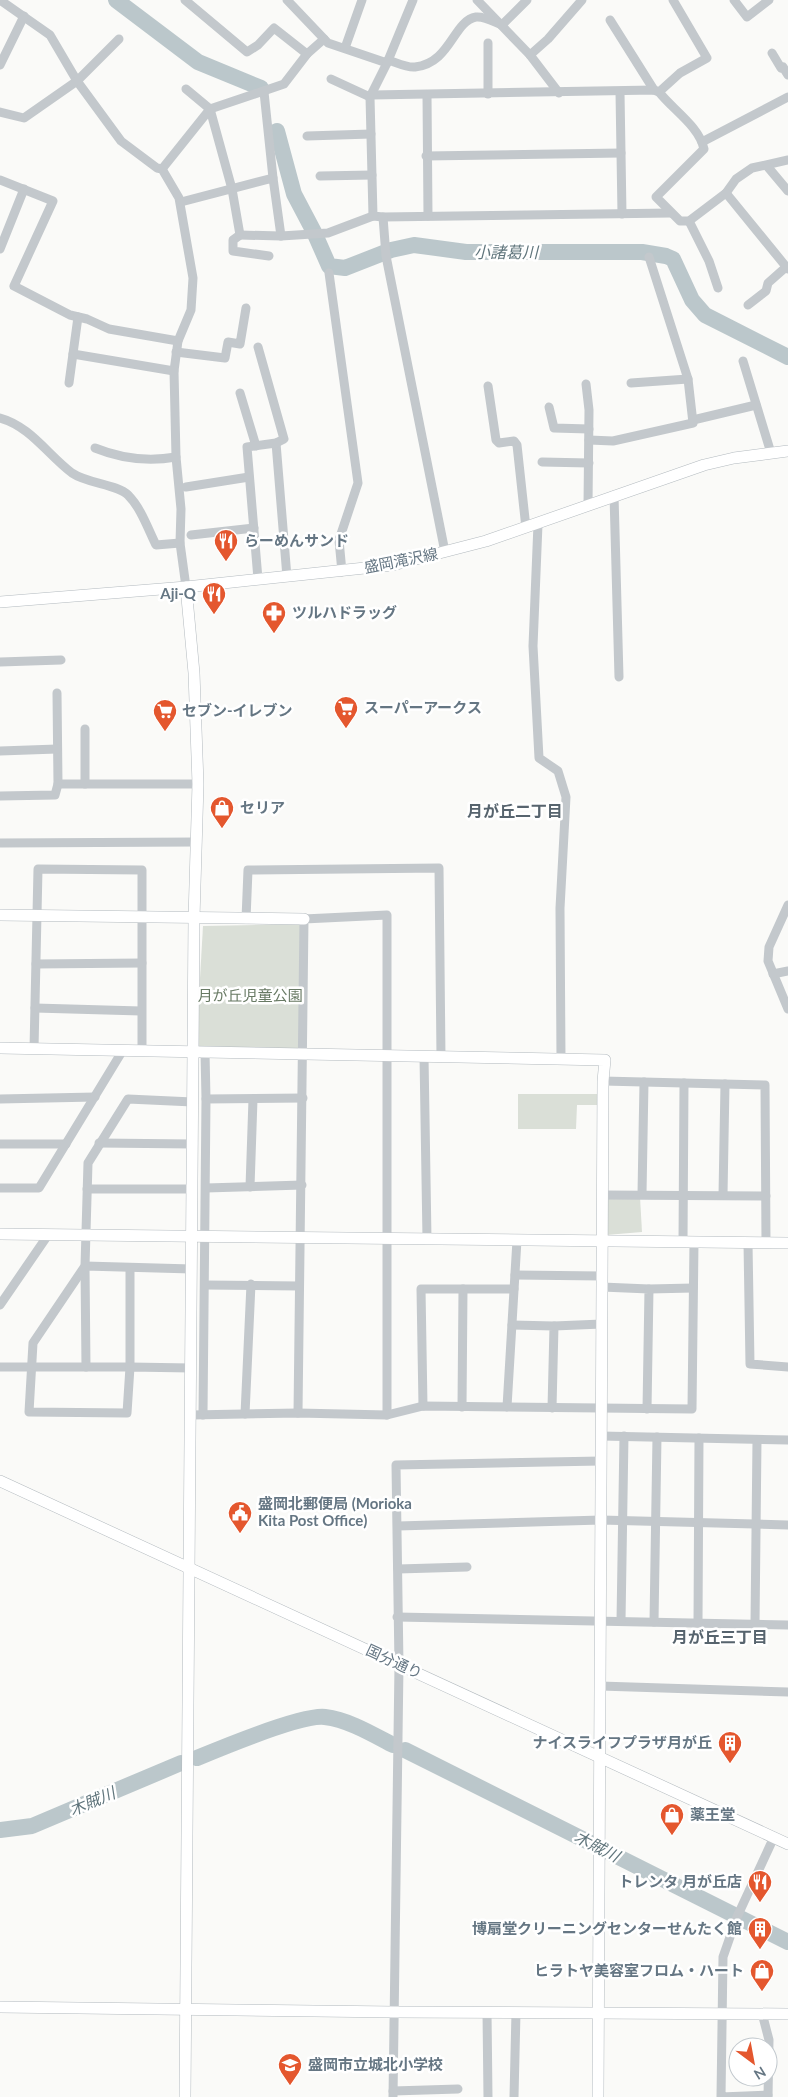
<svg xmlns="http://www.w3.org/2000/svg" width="788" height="2097" font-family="Lato,'Noto Sans JP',sans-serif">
<rect width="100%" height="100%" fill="#fafaf8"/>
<g fill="#dadfd7">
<polygon points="301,924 303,1050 196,1048 203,926"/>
<polygon points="518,1094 597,1094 597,1105 577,1105 576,1129 518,1129"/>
<polygon points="640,1197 642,1232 606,1235 605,1198"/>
</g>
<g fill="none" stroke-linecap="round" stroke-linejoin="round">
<g stroke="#bbc7cb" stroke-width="16">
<polyline points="116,0 198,62 261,88"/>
<polyline points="277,131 294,194 314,232 329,266 345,268 391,250 414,245 466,252 642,252 666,256 673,259 692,300 705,315 788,357"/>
<polyline points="405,1750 788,1942"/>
<path d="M197,1758C221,1748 303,1714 325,1717C349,1720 372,1734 393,1745"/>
<polyline points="0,1830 32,1826 181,1763"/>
</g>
<g stroke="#b3babf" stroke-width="12">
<g id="secondary">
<polyline points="0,602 186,587 393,565 486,541 704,465 734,458 788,451"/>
<polyline points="0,915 304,919"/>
<polyline points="0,1048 605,1060 603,1081 598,2097"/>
<polyline points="0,1234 788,1243"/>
<polyline points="0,1481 788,1844"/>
<polyline points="0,2007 395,2012 788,2014"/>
<polyline points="185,2097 194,918 198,784 194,673 186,587"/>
</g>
</g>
<g stroke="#c3c8cc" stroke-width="9">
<polyline points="0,0 50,35 77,81 121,141 157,168 162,169 179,198 193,278 191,310 178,341 174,371 176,457 181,509 180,543 186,587"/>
<polyline points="185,0 247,52 258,45 274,28 307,54"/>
<polyline points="287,0 328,43 387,63 370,97 373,216 383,217 671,213"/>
<polyline points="477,0 530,55 559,93"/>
<polyline points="734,0 747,17 769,0"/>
<polyline points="610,20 654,90"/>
<polyline points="345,48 362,0"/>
<polyline points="772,53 781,68 783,67 788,75"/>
<polyline points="530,55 548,39 582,0"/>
<path d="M388,60C395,62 407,68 415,67C451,63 453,21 476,17C485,16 494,22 502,25L527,0"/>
<polyline points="387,63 413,0"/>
<polyline points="0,65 24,16"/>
<polyline points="331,79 370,97"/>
<polyline points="186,89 210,109 232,189 240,235 233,240 233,251 269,256"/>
<polyline points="264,92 273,178"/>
<polyline points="620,92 622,214"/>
<polyline points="659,92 680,73 707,58 673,0"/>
<polyline points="488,94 488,43"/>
<path d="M372,95L654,90L659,92C673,110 699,126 704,149L656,197L680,221H689L726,193L736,179L752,168L788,160"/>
<polyline points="427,95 428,216"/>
<polyline points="0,112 24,118 77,81 119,39"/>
<polyline points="307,136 371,134"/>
<polyline points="702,142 788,97"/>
<polyline points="426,156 621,153"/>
<polyline points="767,166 788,191"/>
<polyline points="162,169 210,109 284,84 307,54 324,39"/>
<polyline points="320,176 372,175"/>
<polyline points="0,180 53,201 14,286 70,315 87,319 109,329 178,341"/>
<polyline points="726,193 788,269"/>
<polyline points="181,202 273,178 281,236 328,233 373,216"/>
<polyline points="383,217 386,256 445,552"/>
<polyline points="689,221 709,261 718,288"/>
<polyline points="240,235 281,236"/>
<polyline points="0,249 24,189"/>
<polyline points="329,273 358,483 339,540 342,572"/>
<polyline points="748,305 766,291 768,283 786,267"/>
<polyline points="176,352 225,358 228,342 240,344 246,308"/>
<polyline points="73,354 174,371"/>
<polyline points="743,361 771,453"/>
<polyline points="69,383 78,317"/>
<polyline points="631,383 688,379"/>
<polyline points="586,384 589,410 588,505"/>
<polyline points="488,386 496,440 499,443 514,441 517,445 526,528"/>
<polyline points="240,393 256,446"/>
<polyline points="549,407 554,428 589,429"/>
<path d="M0,418C30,426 48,455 72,473C88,484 117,484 128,495C141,508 148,529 156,545L180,543"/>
<polyline points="693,420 756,405"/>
<polyline points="589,440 613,441 693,423 688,379 649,257"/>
<polyline points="276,443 287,577"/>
<path d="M95,448C122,459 147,462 176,457"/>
<polyline points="542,462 589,463"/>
<polyline points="186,487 249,477"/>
<polyline points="614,495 619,677"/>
<polyline points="538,524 533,646 539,758 558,771 566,797 560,908 561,1059"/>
<polyline points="191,535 254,528"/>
<polyline points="258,579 247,447 276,443 284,439 258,347"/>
<polyline points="0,662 61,660"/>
<polyline points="57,693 58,784 198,784"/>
<polyline points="85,729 85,784"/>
<polyline points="0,751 57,749"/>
<polyline points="0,796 55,795 58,784"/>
<polyline points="0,843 197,842"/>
<polyline points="788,905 769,947 768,961 788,1009"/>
<polyline points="246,919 248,870 439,868 441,1057"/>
<polyline points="36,964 142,963"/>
<polyline points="773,974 788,971"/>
<polyline points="35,1008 141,1011"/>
<polyline points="34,1049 38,869 142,870 142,1051"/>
<polyline points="205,1052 206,1099"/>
<polyline points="424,1056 427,1239"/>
<polyline points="603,1081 765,1085 766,1243"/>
<polyline points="0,1099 95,1097"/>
<polyline points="99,1143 193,1144"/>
<polyline points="0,1144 66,1144"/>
<polyline points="250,1187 253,1099"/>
<polyline points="0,1188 39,1188 123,1050"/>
<polyline points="206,1188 302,1185"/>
<polyline points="87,1189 192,1189"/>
<polyline points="642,1194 644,1082"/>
<polyline points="603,1195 766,1196"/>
<polyline points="723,1195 725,1084"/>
<polyline points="683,1242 684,1083"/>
<polyline points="748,1243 750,1364 788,1367"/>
<polyline points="515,1275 602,1276"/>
<polyline points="205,1285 299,1286"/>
<polyline points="602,1287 649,1289 647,1409"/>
<polyline points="649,1289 693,1288"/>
<polyline points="0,1305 48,1235"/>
<polyline points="512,1325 554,1326 552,1408"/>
<polyline points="554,1326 602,1324"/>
<polyline points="0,1367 130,1367 130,1268"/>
<polyline points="86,1367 85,1266 192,1269"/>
<polyline points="191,1368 130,1367 127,1413 29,1412 33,1343 85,1266 88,1163 128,1099 193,1102"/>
<polyline points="423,1406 421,1289 514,1289"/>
<polyline points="462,1407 463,1289"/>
<polyline points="507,1407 517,1240"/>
<polyline points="298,1413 304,919 387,915 387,1415"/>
<polyline points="245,1414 251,1284"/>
<polyline points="191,1415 298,1413 387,1415 423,1406 692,1409 694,1242"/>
<polyline points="203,1415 206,1099 303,1098"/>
<polyline points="601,1436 788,1440"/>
<polyline points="398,1526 601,1520 788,1525"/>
<polyline points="398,1569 467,1567"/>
<polyline points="397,1617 788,1625"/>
<polyline points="621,1621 624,1436"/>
<polyline points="654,1622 657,1437"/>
<polyline points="698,1623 699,1438"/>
<polyline points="755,1624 757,1440"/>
<polyline points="600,1686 788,1692"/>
<polyline points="487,2012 488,2097"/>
<polyline points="762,2013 769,2040 768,2097"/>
<polyline points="393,2091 458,2089"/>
<polyline points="768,2095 721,2097 723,1957 737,1917 774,1837"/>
<polyline points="393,2097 399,1665 396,1465 601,1461"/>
<polyline points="514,2097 516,2012"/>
</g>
<use href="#secondary" stroke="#fff" stroke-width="11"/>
</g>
<defs>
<g id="restaurant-pin" transform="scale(1.25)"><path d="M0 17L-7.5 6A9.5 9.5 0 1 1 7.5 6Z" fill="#e4572e" stroke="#fff"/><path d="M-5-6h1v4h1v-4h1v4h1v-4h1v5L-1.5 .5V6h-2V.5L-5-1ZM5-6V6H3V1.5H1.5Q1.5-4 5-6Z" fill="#fff"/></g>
<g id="pharmacy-pin" transform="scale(1.25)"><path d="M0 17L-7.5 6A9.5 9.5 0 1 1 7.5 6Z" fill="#e4572e" stroke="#fff"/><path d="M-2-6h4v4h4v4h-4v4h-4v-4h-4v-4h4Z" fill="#fff"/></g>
<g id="supermarket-pin" transform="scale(1.25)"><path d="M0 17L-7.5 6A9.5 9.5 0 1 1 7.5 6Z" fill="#e4572e" stroke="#fff"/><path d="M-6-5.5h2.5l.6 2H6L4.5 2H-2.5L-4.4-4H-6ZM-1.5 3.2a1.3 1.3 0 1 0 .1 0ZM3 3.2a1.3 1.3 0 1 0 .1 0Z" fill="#fff"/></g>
<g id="shop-pin" transform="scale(1.25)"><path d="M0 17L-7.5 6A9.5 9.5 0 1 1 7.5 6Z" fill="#e4572e" stroke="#fff"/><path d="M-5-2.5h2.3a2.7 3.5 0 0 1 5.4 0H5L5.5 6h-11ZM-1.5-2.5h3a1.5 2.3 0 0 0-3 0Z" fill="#fff"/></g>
<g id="civic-pin" transform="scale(1.25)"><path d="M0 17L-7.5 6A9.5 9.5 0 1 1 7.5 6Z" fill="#e4572e" stroke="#fff"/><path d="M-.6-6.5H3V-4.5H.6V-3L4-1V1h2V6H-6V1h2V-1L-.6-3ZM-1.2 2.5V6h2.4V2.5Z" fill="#fff"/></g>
<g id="building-pin" transform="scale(1.25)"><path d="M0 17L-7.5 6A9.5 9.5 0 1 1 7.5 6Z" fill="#e4572e" stroke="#fff"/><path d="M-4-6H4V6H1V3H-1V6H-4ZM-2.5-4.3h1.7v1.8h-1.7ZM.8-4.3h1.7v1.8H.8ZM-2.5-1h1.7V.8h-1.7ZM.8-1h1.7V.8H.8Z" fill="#fff"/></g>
<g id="school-pin" transform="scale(1.25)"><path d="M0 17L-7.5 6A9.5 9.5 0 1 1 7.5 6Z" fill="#e4572e" stroke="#fff"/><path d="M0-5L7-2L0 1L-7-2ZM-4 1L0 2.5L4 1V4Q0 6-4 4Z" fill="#fff"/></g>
</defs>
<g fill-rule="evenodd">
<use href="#restaurant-pin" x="226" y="541"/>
<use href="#restaurant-pin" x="214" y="594"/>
<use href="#pharmacy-pin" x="274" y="613"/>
<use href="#supermarket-pin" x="346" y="708"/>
<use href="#supermarket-pin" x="165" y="711"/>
<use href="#shop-pin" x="222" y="808"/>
<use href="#civic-pin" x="240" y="1513"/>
<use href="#building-pin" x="730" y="1743"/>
<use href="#shop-pin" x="672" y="1815"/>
<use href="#restaurant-pin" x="760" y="1882"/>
<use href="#building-pin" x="760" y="1929"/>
<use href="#shop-pin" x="762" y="1971"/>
<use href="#school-pin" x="290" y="2065"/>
</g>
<g text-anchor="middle" stroke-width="5" stroke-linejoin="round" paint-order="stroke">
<g font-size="15" font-weight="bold" fill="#657683" stroke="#fff" text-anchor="start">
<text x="244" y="546">らーめんサンド</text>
<text x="196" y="599" text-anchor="end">Aji-Q</text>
<text x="292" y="618">ツルハドラッグ</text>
<text x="364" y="713">スーパーアークス</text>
<text x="182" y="716">セブン-イレブン</text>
<text x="240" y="813">セリア</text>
<text x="258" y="1509">盛岡北郵便局 (Morioka<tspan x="258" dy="17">Kita Post Office)</tspan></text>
<text x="712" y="1748" text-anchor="end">ナイスライフプラザ月が丘</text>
<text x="690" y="1820">薬王堂</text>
<text x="742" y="1887" text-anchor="end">トレンタ 月が丘店</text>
<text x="742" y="1934" text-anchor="end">博扇堂クリーニングセンターせんたく館</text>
<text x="744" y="1976" text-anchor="end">ヒラトヤ美容室フロム・ハート</text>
<text x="308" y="2070">盛岡市立城北小学校</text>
</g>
<g font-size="15" fill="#657683" stroke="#fff">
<text transform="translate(401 561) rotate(-11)" y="5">盛岡滝沢線</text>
<text transform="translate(394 1662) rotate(25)" y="5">国分通り</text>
</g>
<g font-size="15" fill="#687a64" stroke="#fff">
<text x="250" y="1001">月が丘児童公園</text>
</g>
<g font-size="16" font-style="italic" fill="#60757c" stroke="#fff">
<text x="506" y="258">小諸葛川</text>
<text transform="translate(92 1801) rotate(-23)" y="6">木賊川</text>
<text transform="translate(597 1846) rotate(27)" y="6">木賊川</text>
</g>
<g font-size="16" font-weight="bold" fill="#57646e" stroke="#fff">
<text x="515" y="817">月が丘二丁目</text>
<text x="720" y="1643">月が丘三丁目</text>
</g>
</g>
<g transform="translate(753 2062) rotate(148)"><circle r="24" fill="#ffffff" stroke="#c1c8cd"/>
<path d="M0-4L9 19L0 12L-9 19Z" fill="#e4572e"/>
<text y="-8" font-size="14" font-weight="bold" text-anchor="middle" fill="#657683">N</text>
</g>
</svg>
